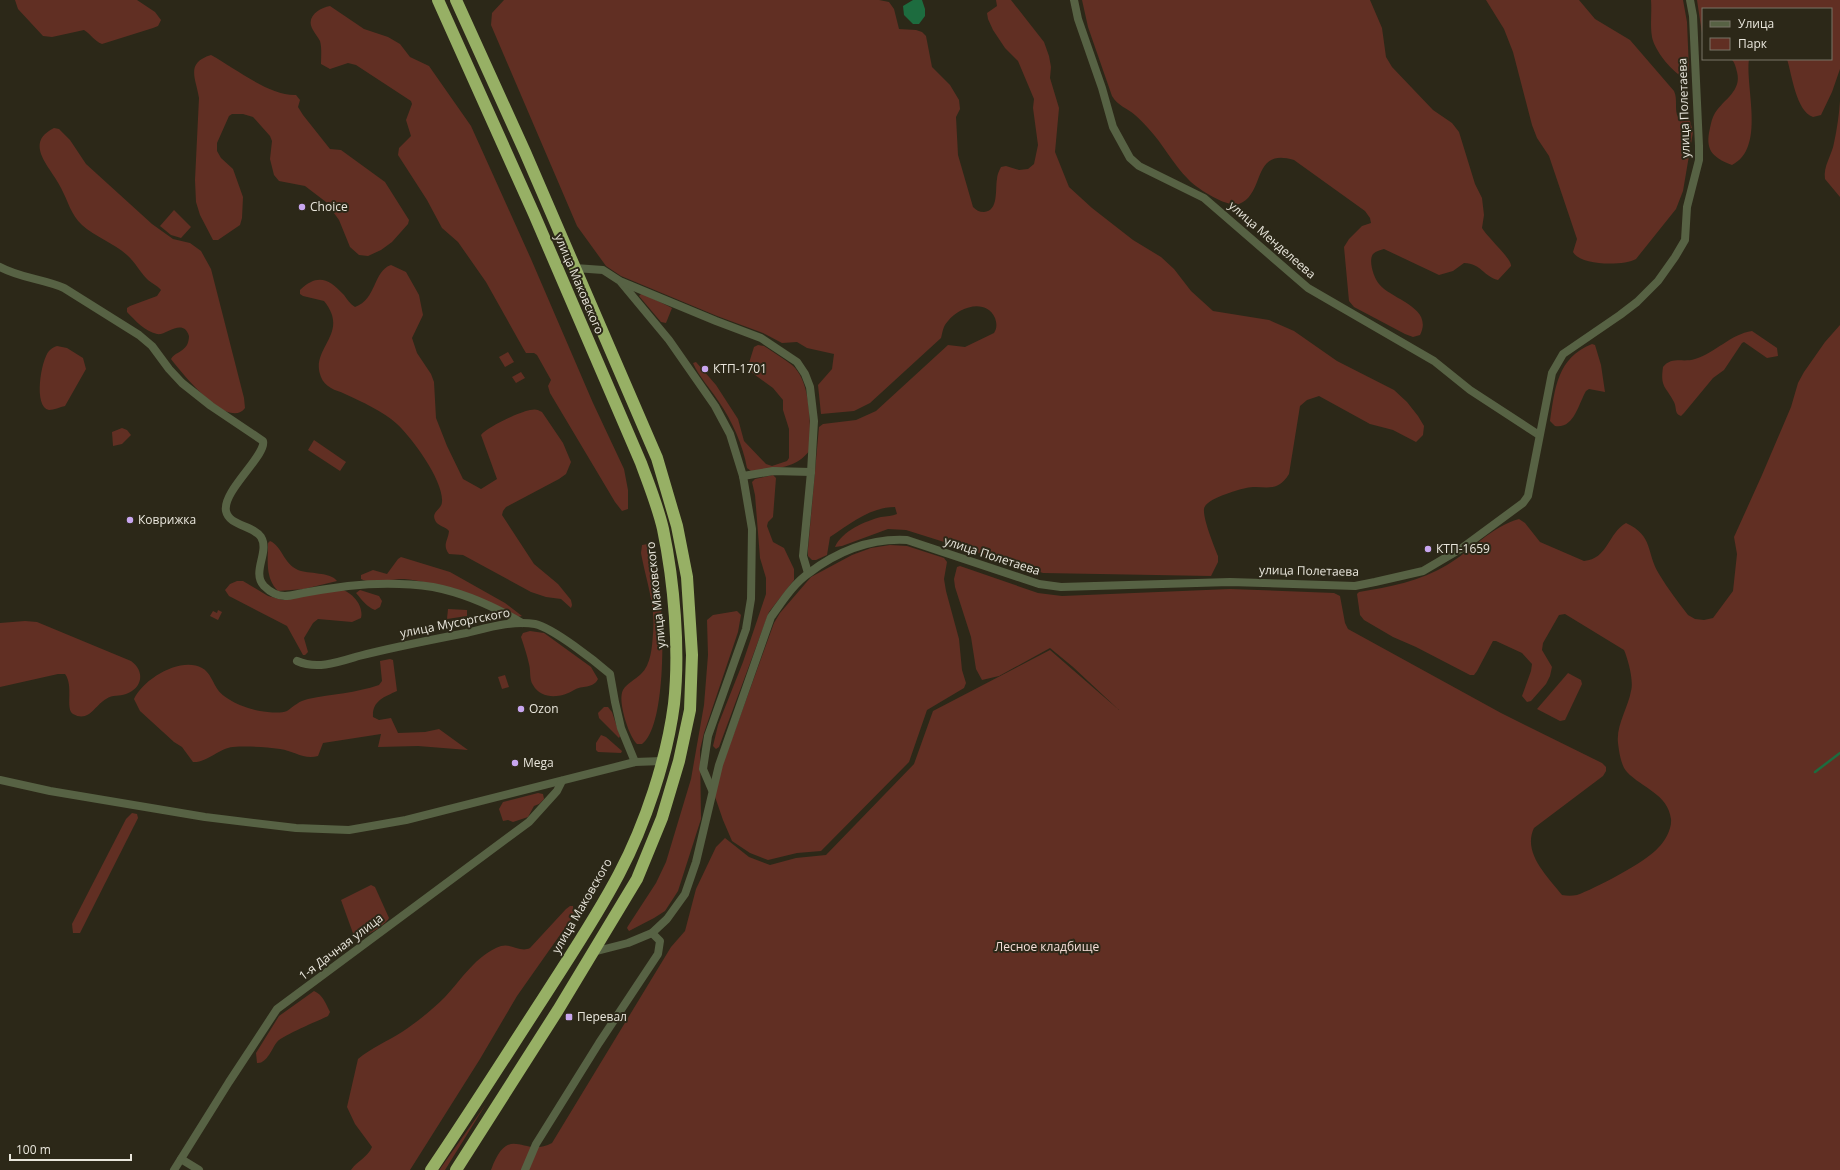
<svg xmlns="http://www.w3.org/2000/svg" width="1840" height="1170" font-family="'Open Sans',sans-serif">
<rect width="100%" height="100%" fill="#2c2818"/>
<g fill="#612f23">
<path d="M15,0H137L155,12L161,20L158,26L153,28L102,44C94,41 91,34 84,30L52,37L43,36L18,9Z"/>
<path d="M504,0H879L889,2L894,9L899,29L916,30L922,32L926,36L932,67L950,85L959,100L960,109L956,117L958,155L973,207C976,210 979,212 984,212C999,211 995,189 997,179C997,175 999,171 1001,167L1006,166L1019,170L1028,169L1034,164L1038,145L1033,108L1034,99L1018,61L1005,48L993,30L988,19L987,13L997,6L996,0H1011L1044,42L1049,56L1051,67L1050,78L1059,108L1055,152L1069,187L1092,208L1133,240L1161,257L1174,269L1191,291L1213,311L1269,320L1294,331L1337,361L1394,390L1407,402L1418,416L1424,426L1423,435L1416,442L1393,430L1370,424L1319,396L1307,400L1300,406L1289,474C1276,495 1263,484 1246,488C1237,490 1205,499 1204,509C1203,519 1214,546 1218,556V562L1211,576L1043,573L906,530L888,529L842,546L835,547C842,531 865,521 881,517C887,516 892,516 897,514L895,507C870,507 850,524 830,537L827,555L816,560H812L808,556V549L819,427L823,424L856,420L876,411L948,345L965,347L994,333C997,328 997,324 995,318C986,298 959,307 948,321C943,326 943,331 941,338L870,403L854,411L821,414L818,385L832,369L834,354L807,348L797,342L782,343L763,333L717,316L621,276L606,266L577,226L491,25L492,13Z"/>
<path d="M1082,0H1370L1382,28L1386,57L1392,67L1433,110L1452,123L1459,132L1475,184L1482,198L1484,215L1482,228C1487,237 1512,259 1511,266L1498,280C1483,276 1482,264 1464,263L1453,271L1439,275L1384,249C1381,250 1376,251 1373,254C1368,261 1374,278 1379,284C1392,300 1434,307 1420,335L1413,337L1405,334L1354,307L1349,301L1344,247L1349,239L1362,226L1371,223L1370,218L1365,211L1294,160C1251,147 1266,194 1239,204C1227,208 1196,188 1188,179C1173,164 1163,144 1148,128C1144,124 1140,119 1135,115C1127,108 1118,106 1112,96L1088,27Z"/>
<path d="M1486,0H1579L1595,19L1630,40L1674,91C1678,99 1674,110 1678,117L1687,118L1690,121L1693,132L1683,191L1676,209L1636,259C1624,266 1580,266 1573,252L1577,239L1549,156L1537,138L1532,125L1513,52L1504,29Z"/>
<path d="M1651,0H1683L1687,22L1689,71L1686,76L1682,77C1670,69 1655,51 1652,37C1650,25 1652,12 1651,0Z"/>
<path d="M1697,0H1840V69L1832,92L1821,115L1813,117C1796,111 1792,75 1787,59H1831V9H1703V40Z"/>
<path d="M330,6L364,29L388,37L400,44L410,57L429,66L471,126L531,259L593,403L624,469L628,490V509L622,511L615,502L550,393L548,386L551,380L537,355L534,353H526L523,348L486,282L458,242L442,228L427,200L398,155L399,148L411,136L406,120L412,104L411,101L356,65L348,63L330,69L321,64C321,57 322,48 320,41C318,37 315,34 313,30C305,17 319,8 330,6Z"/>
<path d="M211,55C235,68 269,96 296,95L300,100L298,107L303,115L330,149L341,150L385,182L409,220L408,224L392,242L381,250L368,256L359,255L350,247L339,220L326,202L305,186L279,181L274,175L270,159L272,141L270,136L253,117L243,114H232L229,116L217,143V151L221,158L233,169L243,197L242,218L240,225L218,240H213L200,215L196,202L195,180L199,98C196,78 185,63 211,55Z"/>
<path d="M1731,59H1749C1745,88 1766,148 1732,165C1711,157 1705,149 1710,128C1711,123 1712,118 1715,113C1724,99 1742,91 1737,72C1736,68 1735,62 1731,59Z"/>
<path d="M1840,101V197L1825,179C1823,166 1832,155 1834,143C1837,129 1839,115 1840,101Z"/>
<path d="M54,128L59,129L70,140L86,164L152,224L173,239L190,243L201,251L211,269L244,398L245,408C228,431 181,372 171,359C174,353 183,352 187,345C188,343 189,339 189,336C183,317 166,336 157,334C144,331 136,321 127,312V308L130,306L157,296L161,290C157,285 151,283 147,279C140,272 135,262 127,255C114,243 95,237 82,225C71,215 68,201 61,188C52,168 22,144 54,128Z"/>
<polygon points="174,210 191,227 181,238 171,235 160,226"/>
<path d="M391,265L406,272L419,295L423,315L412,338L417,353L431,374L434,382L436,418L447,446L463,479L481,489L497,479L481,435C487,427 519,412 530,410C535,409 537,409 542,412L563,443L571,462L566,474L559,479L506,507L503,511L502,515L534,564L558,584L571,600L572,605L571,608L561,599L546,597L531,592L463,555L449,554C442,545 448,541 449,531C445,526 437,526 435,520C431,512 442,509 442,502C444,481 412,438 397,424C383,411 362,402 345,394C340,391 335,391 331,388C326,385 323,382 321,377C309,348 351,334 324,301L303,296L300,294V290C318,273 329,279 344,295C347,299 350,304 355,307C377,299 373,271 391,265Z"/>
<polygon points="642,293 672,308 666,323 661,322 639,296"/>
<path d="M1840,325V1170H491C509,1121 523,1159 552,1143L671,947L685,931L696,889L716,847L725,838L749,857L770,865L796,858L826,855L914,764L933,711L1050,650L1119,710L1073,667L1050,648L999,676L982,680L976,669L971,637L955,587L954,579L957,567L960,566L1038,593L1062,596L1230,589L1334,593L1340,596L1345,623L1348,629L1501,713L1602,763L1606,767V771L1603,776L1534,828C1522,853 1548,877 1562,895C1567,896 1572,896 1577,895C1594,889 1646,862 1658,848C1665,841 1672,829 1671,819C1668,794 1642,788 1627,772C1621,766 1619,751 1618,743C1616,725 1628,708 1631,691C1634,681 1628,659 1624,650L1565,614L1559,615L1543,643L1542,650L1552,667L1550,676L1546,684L1531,701L1527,702L1522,696L1531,671L1532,664L1522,653L1496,641H1493L1477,671L1474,675H1470L1416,647L1393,637L1364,620L1360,615L1357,594L1359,592C1389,587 1421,581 1447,565C1471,551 1492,526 1519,519L1525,523L1540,542L1584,561C1608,559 1608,533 1626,523C1654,536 1646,553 1659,574C1668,589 1678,602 1688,615L1695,619L1704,620L1713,618L1733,591L1737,554L1734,537L1762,475L1791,407L1798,383L1804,372L1825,342Z"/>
<path d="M1752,331L1777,348L1778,356L1767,358L1744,342L1742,343L1724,370L1713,378L1684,413L1681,416C1674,414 1677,408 1674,402C1666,386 1660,388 1663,367C1672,356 1683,363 1695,359C1715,353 1731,334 1752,331Z"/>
<path d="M1592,344L1595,345L1601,365L1605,392L1589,389L1586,391C1578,405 1574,429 1555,426L1550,421C1555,388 1557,358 1592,344Z"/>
<path d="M758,345L764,346C773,352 783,358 792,365C812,382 810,426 810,450C795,470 774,468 751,471L747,468C743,445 732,421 719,402C711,389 699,377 693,363L696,362L716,385L738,419L744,441L766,464L772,466L787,461L789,458V429L783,410V400L773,388L751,372L749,363L754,347Z"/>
<path d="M57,346L67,348L83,358L86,369L65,406C60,407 54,410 49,410C33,407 41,360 49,351C52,348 54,347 57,346Z"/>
<polygon points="508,352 514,362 505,367 499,357"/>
<polygon points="521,372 525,378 516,383 512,377"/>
<polygon points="122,428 127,430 131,435 122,444 113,446 112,432"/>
<polygon points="314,440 346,462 340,471 308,450"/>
<polygon points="773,475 776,478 773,517 768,522 767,526 773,542 784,548 794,569 794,580 769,612 719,747 716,749 713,746 718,725 743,662 766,594 766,578 760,558 755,495 752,482 755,479"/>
<path d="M270,541C282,546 283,563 298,570C308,574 331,572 337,581L304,589L278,591C265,578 268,561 268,543Z"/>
<path d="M648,544L651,551C654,567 658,583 660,599C664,627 666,727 642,744H637C629,737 617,700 623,690C627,683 635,680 641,674C651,665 652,647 653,634C656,606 646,581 641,553L642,545Z"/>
<polygon points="890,545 907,546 944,558 947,562 944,579 946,591 959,639 962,670 966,683 964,688 927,710 909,762 821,851 797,853 768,860 750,853 732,841 723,820 713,791 774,623 780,613 811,577 852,555 871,548"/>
<path d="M401,557L450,572L505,603L522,616L518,617C480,601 445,583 404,579C393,579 369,584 361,579V575L373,570L387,574L398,559Z"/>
<path d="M237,581H243L268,596L283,600L341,589C353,593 364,606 361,618L352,622L318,619L313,623L304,638L308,652L305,655H303L287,626L229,596L225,590L230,584Z"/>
<path d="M360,590L379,596L382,601L380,607L375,610C367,607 362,600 356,593Z"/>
<polygon points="448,609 467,610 467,616 447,619"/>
<polygon points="218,610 222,612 218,620 210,616 213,611 217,613"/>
<polygon points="737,611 741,615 738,632 704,733 700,750 701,819 678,891 665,911 654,918 629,931 627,928 628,926 656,883 666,862 691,779 704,705 708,655 707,620 713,615"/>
<path d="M25,621L37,622L131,661C145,671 143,688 126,694C119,697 113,694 106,699C95,705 89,723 73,714C65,709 74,686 65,674H58L0,687V623Z"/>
<path d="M530,631L544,633L591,667L598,679C593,689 582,685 574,690C562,698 541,700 533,685C529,679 531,671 529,664C527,655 524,646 521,637L523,633Z"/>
<path d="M390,659L393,660L397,691C384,697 372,701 373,717L379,720L391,718L398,733L425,732L439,729L468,750L418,746L378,747L381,734L323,743L318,756C304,760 294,751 280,749C265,747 248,746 233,747C219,748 207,763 193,762L182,747L174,742L140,711L134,699C143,679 181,656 202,668C210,672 213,683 218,690C225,700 247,709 260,711C267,712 280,714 287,711C294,706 299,701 308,699C332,694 356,693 379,685L382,681L380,661Z"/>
<polygon points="1568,673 1581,680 1582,684 1565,720 1560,721 1537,709"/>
<polygon points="505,675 509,687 502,689 498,677"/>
<polygon points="604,707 608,707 612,712 620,736 619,738 599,718 598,713"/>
<polygon points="601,735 606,737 622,751 621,753 598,752 596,750 596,743"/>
<polygon points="538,793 543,794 544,799 539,804 534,806 528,817 513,822 508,820 503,821 499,809 503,802"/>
<polygon points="132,813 137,814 138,818 80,933 73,933 72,924 126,819"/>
<path d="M371,885L375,887L389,918C385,925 362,941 354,936L341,900Z"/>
<path d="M570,906H573L574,915L517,996L480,1059L410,1170H351C357,1161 368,1157 372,1147L355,1124L347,1107L358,1059C371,1048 388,1041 402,1032C417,1022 432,1010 445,997C462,979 476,955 501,946C512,943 520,953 530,948L566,909Z"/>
<path d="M314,991C323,995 326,1004 330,1012L328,1016C318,1021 283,1035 277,1042C272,1048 267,1064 257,1063L256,1053L279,1016Z"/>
<polygon points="486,1104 445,1170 439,1170 440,1169"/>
</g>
<polygon fill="#1d6c3f" points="913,0 922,0 925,9 925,16 919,24 913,24 904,15 903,6"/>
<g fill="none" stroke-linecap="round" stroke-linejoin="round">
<polyline stroke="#1d6c3f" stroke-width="2.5" points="1815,772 1840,753"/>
<g stroke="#576244" stroke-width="8">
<polyline points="1074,0 1078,19 1102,88 1113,127 1130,158 1139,166 1204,198 1308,288 1434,361 1470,390 1539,435"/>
<path d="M0,267C20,278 43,279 64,288L139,335L152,346L169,369L182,383L211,406L263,441C267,455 222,491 226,511C229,526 253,525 261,537C270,552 251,572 264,586C270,592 277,596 285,596C291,596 297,594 303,593C318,590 333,588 348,586C375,583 406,583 433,587C464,593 495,607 522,623"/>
<polyline points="575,268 603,270 620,281 669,340 715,406 730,434 743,476 752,529 751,599 746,629 708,736 703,769 712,790"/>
<polyline points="622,282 716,321 761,338 797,362 805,374 810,387 814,421 811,472 803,556 808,573"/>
<polyline points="743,476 773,471 811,472"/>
<path d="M297,661C317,670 339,662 359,656C394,647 430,640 466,633C487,628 513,620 535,624C553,628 595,661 610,674L615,702L621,728L635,762"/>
<polyline points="0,780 50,791 205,817 296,828 349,830 406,820 635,762 662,761"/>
<path d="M593,952L628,943L652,933L667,919L685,894L696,862L719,765L771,617C782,602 793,584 809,573C838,551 871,538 907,540L1039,584L1061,587L1230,582L1355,586L1375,582L1423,571L1462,548L1523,503L1528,496L1552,373L1563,354L1620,315L1637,302L1658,281L1675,257L1685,240L1687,207L1699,160V146L1693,16L1690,0"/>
<polyline points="181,1159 199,1170"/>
<polyline points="174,1170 229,1082 277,1009 529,822 557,791 562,781"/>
<polyline points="525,1170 536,1144 599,1043 658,954 660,941 652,933"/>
</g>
<g stroke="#97b065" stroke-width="12">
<polyline points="456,0 525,152 657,458 677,526 687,577 692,655 690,710 679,761 662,818 637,879 558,1010 456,1170"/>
<path d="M431,1170C469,1114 505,1057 542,1000C568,959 596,918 619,874C645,825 667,759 674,704C680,650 674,582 663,529C658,507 649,485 641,463L534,214L438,0"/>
</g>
</g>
<g fill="#c8a6ef" stroke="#2c2818" stroke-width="1.5">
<circle cx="302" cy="207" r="4"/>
<circle cx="705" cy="369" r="4"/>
<circle cx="130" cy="520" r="4"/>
<circle cx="1428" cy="549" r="4"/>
<circle cx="521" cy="709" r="4"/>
<circle cx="515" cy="763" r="4"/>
<rect x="565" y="1013" width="8" height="8" rx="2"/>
</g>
<g text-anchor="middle" stroke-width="4" stroke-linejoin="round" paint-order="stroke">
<g font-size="12" fill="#e9e6dc" stroke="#2c2818">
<text transform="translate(1684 108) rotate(-92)" y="4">улица Полетаева</text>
<text transform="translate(1272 240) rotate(41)" y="4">улица Менделеева</text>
<text transform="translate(579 284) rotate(67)" y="4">улица Маковского</text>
<text transform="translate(992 556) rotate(18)" y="4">улица Полетаева</text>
<text transform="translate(1309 571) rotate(1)" y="4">улица Полетаева</text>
<text transform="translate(656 595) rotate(-96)" y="4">улица Маковского</text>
<text transform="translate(455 623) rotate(-11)" y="4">улица Мусоргского</text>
<text transform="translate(582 906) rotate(-60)" y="4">улица Маковского</text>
<text transform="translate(341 947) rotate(-37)" y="4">1-я Дачная улица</text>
</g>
<g font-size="12" fill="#e9e6dc" stroke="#2c2818" text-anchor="start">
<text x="310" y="211">Choice</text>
<text x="713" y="373">КТП-1701</text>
<text x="138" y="524">Коврижка</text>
<text x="1436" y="553">КТП-1659</text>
<text x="529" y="713">Ozon</text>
<text x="523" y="767">Mega</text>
<text x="577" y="1021">Перевал</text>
</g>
<g font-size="12" fill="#f5ded8" stroke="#2c2818">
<text x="1047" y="951">Лесное кладбище</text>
</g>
</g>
<rect x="1702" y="8" width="130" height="52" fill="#2c2818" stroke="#787466"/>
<rect x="1710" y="21" width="20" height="6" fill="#576244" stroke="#787466"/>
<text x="1738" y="28" font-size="12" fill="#e9e6dc">Улица</text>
<rect x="1710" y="38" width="20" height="12" fill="#612f23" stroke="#787466"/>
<text x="1738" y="48" font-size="12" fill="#e9e6dc">Парк</text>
<path d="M10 1154v6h121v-6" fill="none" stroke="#e9e6dc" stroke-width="2"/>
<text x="16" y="1154" font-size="12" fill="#e9e6dc" stroke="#2c2818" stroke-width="3" paint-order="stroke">100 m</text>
</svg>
